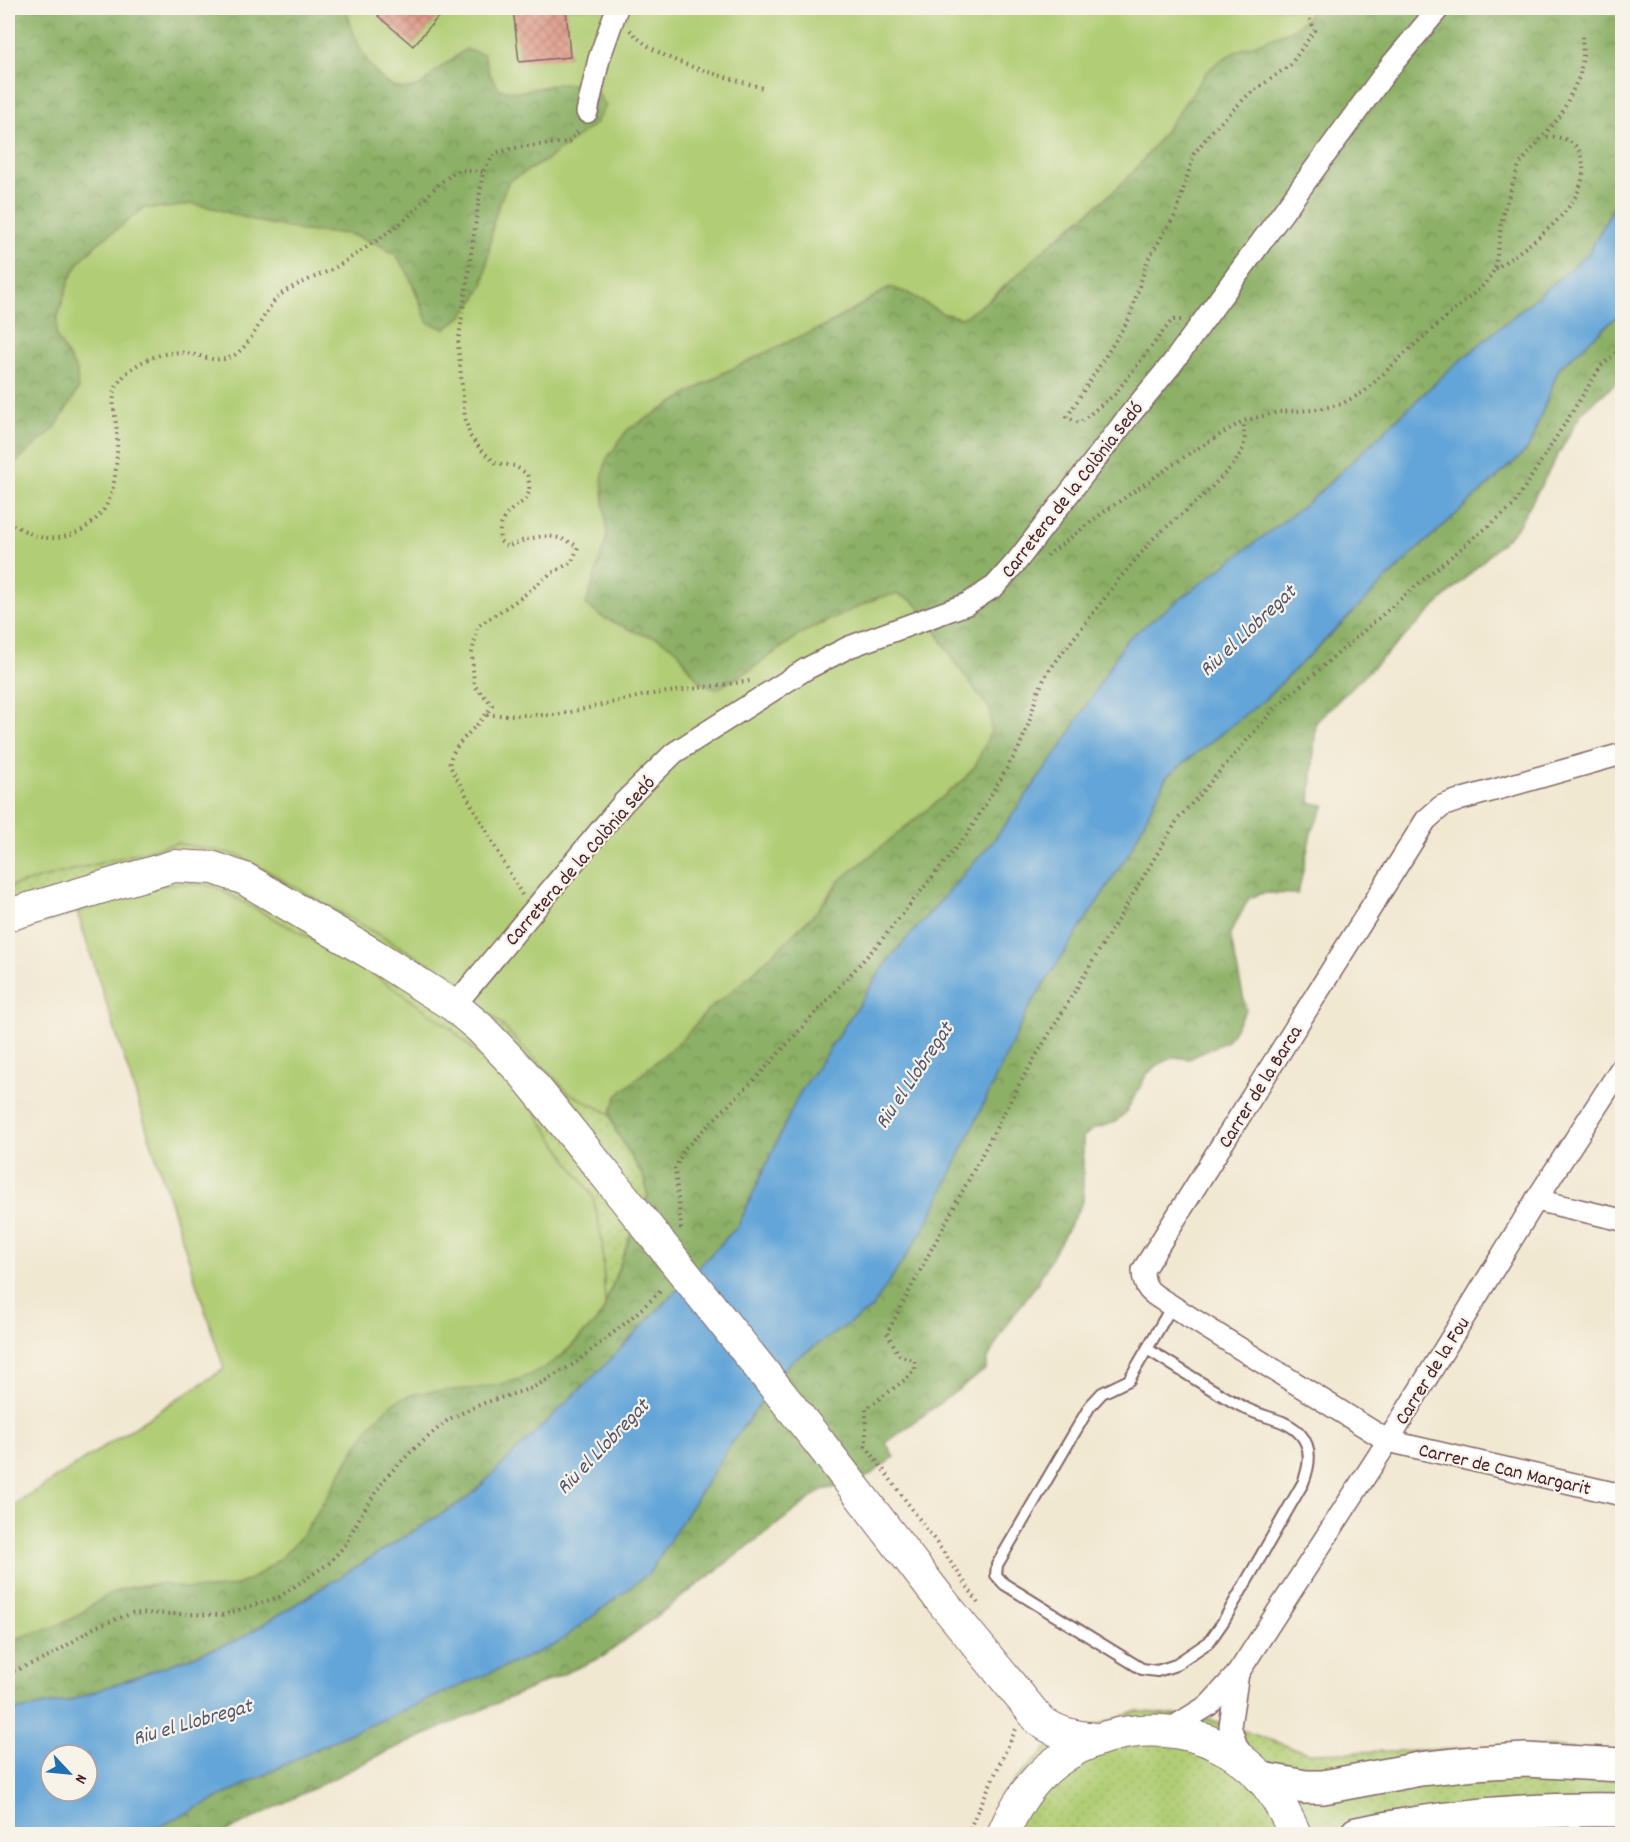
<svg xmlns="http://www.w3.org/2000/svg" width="1630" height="1842" font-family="Dekko,sans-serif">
<defs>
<pattern id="grass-dots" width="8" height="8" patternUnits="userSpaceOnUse" patternTransform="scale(1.5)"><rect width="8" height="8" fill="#b1cd74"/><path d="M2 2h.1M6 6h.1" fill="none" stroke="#9ab065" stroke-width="1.8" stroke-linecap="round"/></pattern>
<pattern id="forest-crowns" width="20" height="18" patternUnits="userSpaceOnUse" patternTransform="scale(1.5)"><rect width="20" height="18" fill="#8cb066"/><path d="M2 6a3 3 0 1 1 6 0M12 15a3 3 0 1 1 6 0" fill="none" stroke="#748f54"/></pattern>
<pattern id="building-cross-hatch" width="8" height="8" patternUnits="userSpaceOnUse" patternTransform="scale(1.5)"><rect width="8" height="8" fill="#dc9482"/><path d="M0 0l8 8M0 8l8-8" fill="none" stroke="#b4786b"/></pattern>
</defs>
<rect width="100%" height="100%" fill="#f7f3e8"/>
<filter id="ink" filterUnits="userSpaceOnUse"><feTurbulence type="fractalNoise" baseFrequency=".0167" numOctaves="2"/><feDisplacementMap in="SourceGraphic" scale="12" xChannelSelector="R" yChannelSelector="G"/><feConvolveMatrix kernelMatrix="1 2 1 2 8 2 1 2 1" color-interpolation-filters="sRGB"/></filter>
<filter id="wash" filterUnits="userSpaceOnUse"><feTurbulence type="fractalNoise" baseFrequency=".008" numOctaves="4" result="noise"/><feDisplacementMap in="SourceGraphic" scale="24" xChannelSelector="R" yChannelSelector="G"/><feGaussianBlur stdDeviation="1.35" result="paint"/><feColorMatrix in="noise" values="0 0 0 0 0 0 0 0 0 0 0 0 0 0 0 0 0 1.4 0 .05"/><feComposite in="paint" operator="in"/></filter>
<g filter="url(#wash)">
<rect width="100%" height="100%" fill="#f1e8d1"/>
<g fill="url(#grass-dots)" stroke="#7e7650" stroke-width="1.5">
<path d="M176,843L239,855L455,978L569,1093L610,1114L616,1131L646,1180L648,1197L631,1234L605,1307L602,1240L593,1197L528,1102L449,1027L363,967L215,887C196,883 178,882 159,886L8,934V887Z"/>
<polygon points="1137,1711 1209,1719 1308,1753 1551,1747 1622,1755 1622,1834 990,1834 1012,1784 1054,1741"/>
</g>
<g fill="url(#forest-crowns)" stroke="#6b6848" stroke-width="1.5">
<polygon points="8,8 346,8 351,26 369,64 434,73 466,49 484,54 489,73 539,88 557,84 576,84 593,88 606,105 596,124 545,161 509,181 494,220 484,283 475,300 462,316 446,329 428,323 415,288 396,255 378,244 348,234 302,231 256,221 213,208 192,204 168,208 145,208 96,245 81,260 70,278 58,316 68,354 77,371 78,390 55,428 8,469"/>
<polygon points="1311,8 1622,8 1622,192 1588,254 1449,370 1310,501 1062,746 994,840 890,958 799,1094 738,1226 609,1361 469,1497 238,1640 69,1701 8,1712 8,1641 75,1617 107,1595 125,1588 164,1584 185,1588 214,1589 243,1582 277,1561 310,1525 369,1426 383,1411 396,1401 404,1396 423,1391 451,1390 502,1384 540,1370 564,1354 601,1316 631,1234 648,1197 645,1180 616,1131 610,1114 617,1096 684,1037 708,1010 751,975 828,898 838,882 962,781 975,766 990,710 956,664 927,617 913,601 896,594 877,598 842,616 823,622 786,644 750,670 717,689 699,682 677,650 619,626 602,617 586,605 607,536 602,479 605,460 627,430 723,373 794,339 830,324 890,287 908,293 942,313 962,318 994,297 1051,243 1066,233 1138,167 1205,74 1219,61 1235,52 1294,29 1307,17"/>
<polygon points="1622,312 1622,378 1582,412 1517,528 1316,722 1310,803 1325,805 1311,833 1298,894 1263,893 1249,898 1230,934 1246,1010 1227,1041 1189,1059 1175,1057 1161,1063 1147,1074 1126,1112 1115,1122 1094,1129 1083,1137 1083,1201 1036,1285 1009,1321 988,1358 986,1369 886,1443 894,1457 860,1482 822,1490 604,1656 382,1754 222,1834 111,1834 161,1826 333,1741 729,1447 788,1364 872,1308 927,1224 1029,1007 1129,853 1166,777 1265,699 1411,555 1528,449 1559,368"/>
</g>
<g fill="#b1cd74" stroke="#7e7650" stroke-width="1.5">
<path d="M346,8H1311L1307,17L1294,29L1235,52L1219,61L1205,74C1184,105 1162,137 1138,166C1112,197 1078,219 1049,245C1019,272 997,297 962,318L942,313L908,293L890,287L829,324L794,339L723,373L627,430L606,460L602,479L607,536L586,605L602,617L638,633L658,638L677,650L699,682L717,689L750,670L804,632L877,598L896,594L913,601L927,617L956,664L990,710L991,731L975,766L962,781L838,882L817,911L777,950L737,987L708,1010L684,1037L617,1096L610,1114L569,1093L455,978L239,855L176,843L8,887V469L55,428L78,390L77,371L56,336L58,316L70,278L81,260L96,245L145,208H168L192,204L213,208L256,221L302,231L348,234L378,244L396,255L407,271L428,323L446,329L462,316L475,300L484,283L494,220L500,201L509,181L545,161L595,124L606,105L593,88L576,84H557L518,92L499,89L489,73L484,54L466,49C456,56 446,63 436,71C431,76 425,84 419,86C377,103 353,37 346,8Z"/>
<path d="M193,883L215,887L363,967L449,1027L528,1102L593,1197L602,1240L605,1307C599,1322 587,1329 576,1341C542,1379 502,1387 453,1390C425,1392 409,1390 386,1409C372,1421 362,1437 353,1452C321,1503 303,1554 244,1582C226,1590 204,1590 185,1588C178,1587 171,1585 163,1584C151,1584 138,1585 127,1588C107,1592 92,1606 76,1616C55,1629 29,1633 8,1641V1509L224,1369L77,912L159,886L171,884Z"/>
</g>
<path fill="#64a5d8" stroke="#576282" stroke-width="1.5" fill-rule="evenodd" d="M1622,192V312L1559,368L1528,449L1411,555L1265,699L1166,777L1129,853L1029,1007L927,1224L872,1308L788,1364L729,1447L649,1573L555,1645L333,1741L161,1826L111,1834H8V1712L69,1701L238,1640L469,1497L609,1361L738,1226L799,1094L890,958L994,840L1062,746L1126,640L1310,501L1449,370L1588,254ZM51,1755H87V1791H51Z"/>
<g id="blocks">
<g fill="url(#building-cross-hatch)">
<polygon points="385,8 446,8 413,46 378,16"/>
<polygon points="513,8 566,8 570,57 519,62"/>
</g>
</g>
</g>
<g filter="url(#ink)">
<use href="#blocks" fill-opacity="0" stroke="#846565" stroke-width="1.5"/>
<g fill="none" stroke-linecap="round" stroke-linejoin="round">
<g stroke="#846565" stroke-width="14">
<path id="service" d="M1147,1349C1180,1369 1213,1392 1247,1409C1264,1418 1288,1419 1301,1435C1313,1449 1309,1468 1303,1483L1223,1622L1209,1642L1173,1666L1157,1671L1142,1669L1004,1584L996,1575L997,1565L1090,1406L1102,1393L1129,1380L1172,1306"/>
</g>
<g stroke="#846565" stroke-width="24">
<g id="minor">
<polyline points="587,112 599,59 617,8"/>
<path d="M1622,754L1459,800L1442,806L1426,820L1143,1270C1143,1292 1155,1295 1172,1306L1388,1441L1622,1495"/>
<polyline points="454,1006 624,802 674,753 806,669 849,647 967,604 995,586 1017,561 1128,417 1171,365 1388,69 1439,8"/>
<polyline points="1536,1200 1622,1220"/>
<polyline points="1238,1673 1230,1726 1236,1744 1245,1762"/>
<polyline points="1167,1731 1209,1705 1238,1673 1388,1441 1536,1200 1622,1067"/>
</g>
</g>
<g stroke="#846565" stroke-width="34">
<g id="secondary">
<polyline points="8,915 174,866 214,868 245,879 374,955 454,1006 480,1028 524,1074 605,1174"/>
<path d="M819,1442L940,1599L1040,1721C1059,1734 1075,1737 1097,1739"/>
<path d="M1003,1834C1015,1806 1031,1780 1056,1762C1117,1716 1211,1719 1263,1780C1277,1796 1286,1814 1295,1834"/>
</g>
</g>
<g stroke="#846565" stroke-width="36">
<g id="trunk">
<polyline points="1262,1779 1305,1787 1323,1787 1420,1769 1474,1763 1525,1760 1622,1765"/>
<path d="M1357,1834C1444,1816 1534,1808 1622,1810"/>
</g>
</g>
<g stroke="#846565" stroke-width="4" stroke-dasharray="1.5 4.5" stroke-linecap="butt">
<polyline points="636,11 650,8"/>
<path d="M630,30C659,64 721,74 762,88"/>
<path d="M1495,269C1528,245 1599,202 1580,153C1575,140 1557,135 1545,137"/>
<polyline points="1181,320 1172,320 1115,394 1079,423 1067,417 1129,319 1148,259 1176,214 1194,154 1211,132 1248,95 1290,65 1315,30 1304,8"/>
<path d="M8,526L11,524C20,528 31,535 40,537C67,543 97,526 108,502C116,486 118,453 117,435C117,417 108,399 119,382C133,361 167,348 192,354C205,357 217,363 231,357C252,347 262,313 278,297C288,286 323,275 338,266C360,251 385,236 406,219C417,209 426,197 437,186C443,180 451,175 459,170L483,172"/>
<polyline points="1047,556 1101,514 1190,453 1243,421 1278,412 1314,410 1342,404 1365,391 1415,344 1485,284 1495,269 1503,214 1519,165 1561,115 1580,75 1583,56 1582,34"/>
<polyline points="487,715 557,715 646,695 750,681"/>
<path d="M522,895L450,766C447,747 483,724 492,705L474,685L472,653L478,626L522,597L550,574L572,562L578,547C556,531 531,535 508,547L500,541C499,533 500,524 505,517C516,500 536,505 527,474L515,466L496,463L481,450L470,436L465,418L458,344L483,172L495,153L519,147L569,142L580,129"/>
<polyline points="681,1229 675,1169 684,1149 760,1074 879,943 968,833 1018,750 1029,723 1037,694 1047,673 1120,578 1154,538 1204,495 1234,464 1243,449 1245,437 1243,421"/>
<polyline points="978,1603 960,1575 866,1446 866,1409 906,1379 915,1370 915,1361 899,1355 887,1333 1021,1081 1178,819 1276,707 1426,577 1513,506 1601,366 1622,347"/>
<polyline points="8,1673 49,1657 95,1627 133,1613 223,1615 279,1597 329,1563 345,1545 362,1513 386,1477 414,1449 449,1419 481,1404 532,1388 574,1364 628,1321 662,1290"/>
<polyline points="967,1834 1016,1729"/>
</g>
<use href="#service" stroke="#fff" stroke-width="10"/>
<use href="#minor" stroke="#fff" stroke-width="21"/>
<use href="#secondary" stroke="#fff" stroke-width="32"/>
<use href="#trunk" stroke="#fff" stroke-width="33"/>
<g stroke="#846565" stroke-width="34" stroke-linecap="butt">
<polyline id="secondary-bridge" points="605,1174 819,1442"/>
</g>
<use href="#secondary-bridge" stroke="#fff" stroke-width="32"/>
</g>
</g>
<g text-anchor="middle" stroke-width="4.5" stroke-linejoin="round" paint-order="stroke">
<g font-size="20" fill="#4a1f2b" stroke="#f7f3e8">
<text transform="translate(1071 489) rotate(-52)" y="7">Carretera de la Colònia Sedó</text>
<text transform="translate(579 860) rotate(-49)" y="7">Carretera de la Colònia Sedó</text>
<text transform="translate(1259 1086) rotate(-58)" y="7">Carrer de la Barca</text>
<text transform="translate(1431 1370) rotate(-58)" y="7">Carrer de la Fou</text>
<text transform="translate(1505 1468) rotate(13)" y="7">Carrer de Can Margarit</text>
</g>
<g font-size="21" font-style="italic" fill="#545570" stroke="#f7f3e8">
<text transform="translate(1247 630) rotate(-43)" y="7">Riu el Llobregat</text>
<text transform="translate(913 1075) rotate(-56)" y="7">Riu el Llobregat</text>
<text transform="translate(602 1446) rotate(-46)" y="7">Riu el Llobregat</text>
<text transform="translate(192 1721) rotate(-16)" y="7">Riu el Llobregat</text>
</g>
</g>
<rect width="1630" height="1842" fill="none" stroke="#f7f3e8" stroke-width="30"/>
<g transform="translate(69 1773) rotate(116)"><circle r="28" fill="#f7f3e8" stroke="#b29e9c" stroke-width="1.5"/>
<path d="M0-4.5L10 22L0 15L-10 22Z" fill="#1f6fb2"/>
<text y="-9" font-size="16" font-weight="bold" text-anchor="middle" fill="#4a1f2b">N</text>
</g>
</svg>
